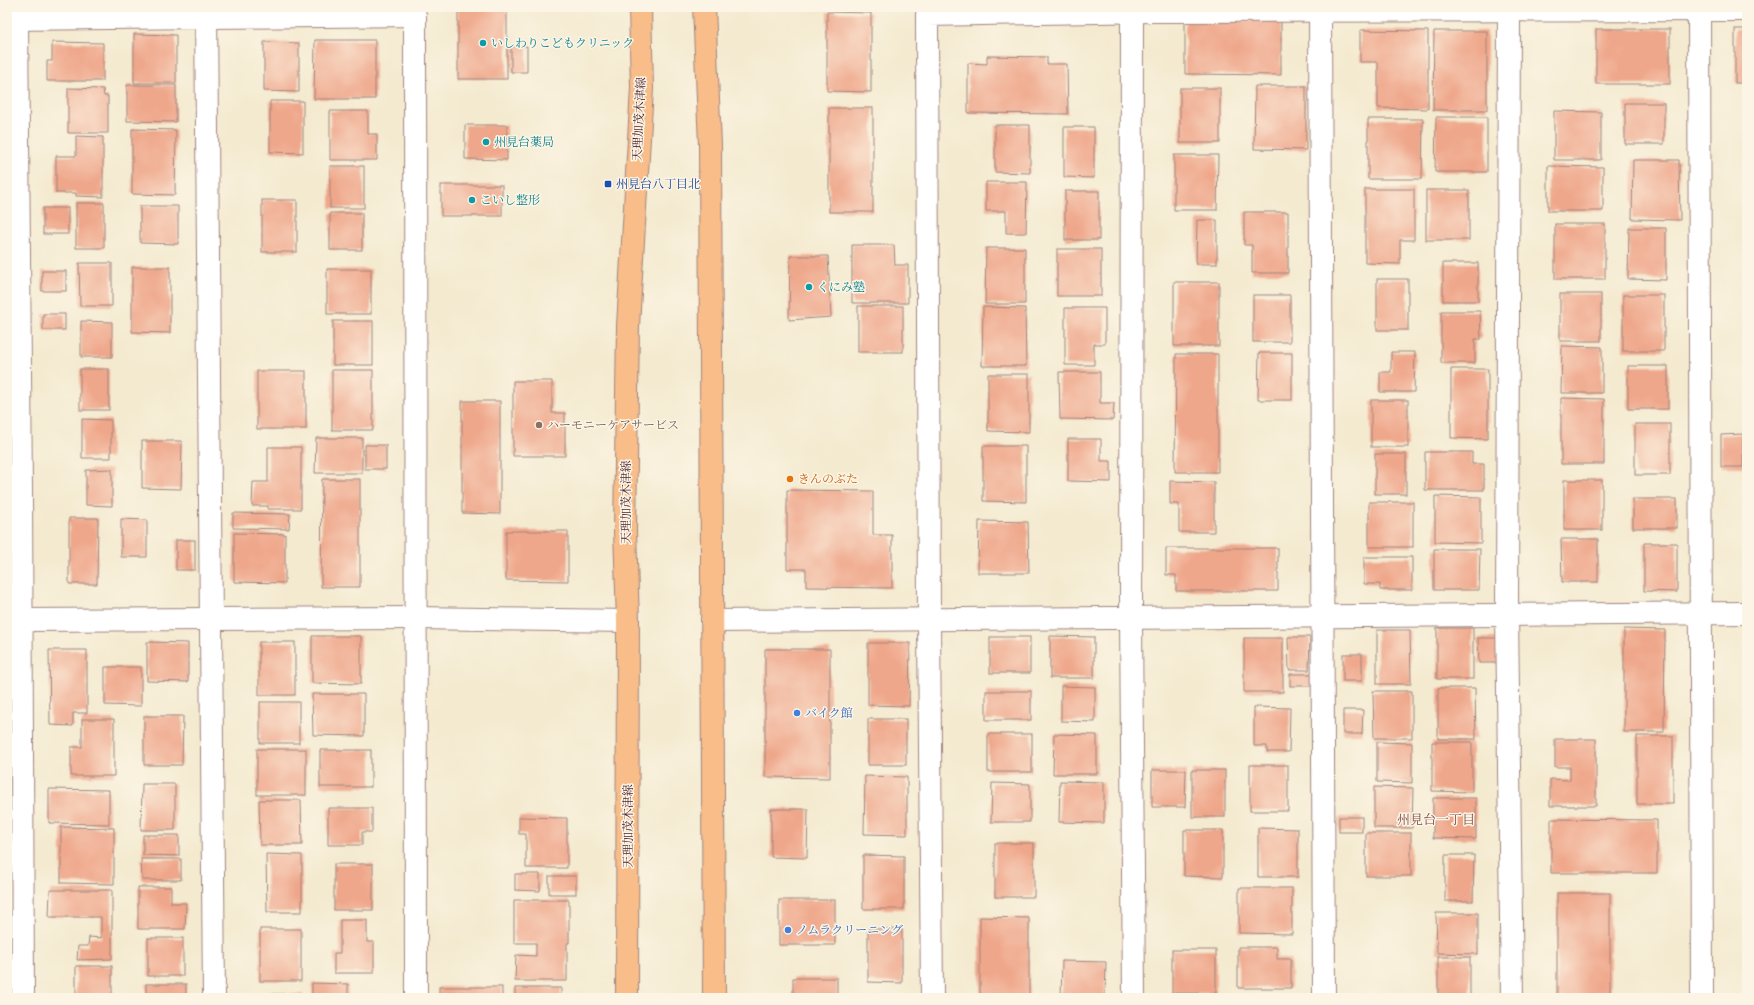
<svg xmlns="http://www.w3.org/2000/svg" width="1754" height="1005" font-family="'Old Standard TT','Noto Serif JP',serif">
<rect width="100%" height="100%" fill="#fcf5e5"/>
<filter id="ink" filterUnits="userSpaceOnUse"><feTurbulence type="fractalNoise" baseFrequency=".025" numOctaves="2"/><feDisplacementMap in="SourceGraphic" scale="8" xChannelSelector="R" yChannelSelector="G"/><feConvolveMatrix kernelMatrix="1 2 1 2 8 2 1 2 1" color-interpolation-filters="sRGB"/></filter>
<filter id="wash" filterUnits="userSpaceOnUse"><feTurbulence type="fractalNoise" baseFrequency=".012" numOctaves="4" result="noise"/><feDisplacementMap in="SourceGraphic" scale="16" xChannelSelector="R" yChannelSelector="G"/><feGaussianBlur stdDeviation="0.9" result="paint"/><feColorMatrix in="noise" values="0 0 0 0 0 0 0 0 0 0 0 0 0 0 0 0 0 1.4 0 .05"/><feComposite in="paint" operator="in"/></filter>
<g filter="url(#wash)">
<rect width="100%" height="100%" fill="#f4ead0"/>
<g id="blocks">
<g fill="#efa78b">
<rect x="458" y="7" width="49" height="72"/>
<polygon points="827,12 871,13 871,92 827,91"/>
<polygon points="1185,20 1281,21 1281,75 1185,74"/>
<rect x="1596" y="29" width="74" height="55"/>
<rect x="1735" y="29" width="12" height="54"/>
<polygon points="1360,30 1428,31 1428,109 1378,108 1378,62 1360,62"/>
<polygon points="1434,31 1487,31 1487,110 1433,110"/>
<polygon points="134,34 176,35 176,83 134,83"/>
<polygon points="315,40 375,40 375,99 314,99"/>
<polygon points="52,42 103,43 103,81 47,81 47,61 52,61"/>
<polygon points="264,42 299,43 299,92 264,91"/>
<polygon points="527,46 527,72 511,72 511,47"/>
<polygon points="987,56 1047,57 1047,64 1067,64 1068,114 968,113 968,63 987,64"/>
<polygon points="127,85 176,85 176,122 127,121"/>
<polygon points="1255,86 1306,86 1306,150 1254,149"/>
<polygon points="68,88 103,89 104,96 108,96 108,133 68,133"/>
<rect x="1180" y="88" width="40" height="55"/>
<polygon points="270,101 303,101 303,153 270,152"/>
<rect x="1625" y="103" width="39" height="41"/>
<rect x="829" y="108" width="44" height="104"/>
<polygon points="330,111 368,111 368,134 377,134 377,160 330,160"/>
<polygon points="1554,111 1601,112 1601,160 1554,160"/>
<polygon points="1436,117 1487,117 1487,172 1435,172"/>
<polygon points="1368,119 1423,119 1422,179 1368,179"/>
<polygon points="465,125 507,125 507,160 465,159"/>
<polygon points="995,125 1030,125 1030,173 995,172"/>
<polygon points="1064,127 1094,127 1094,178 1064,177"/>
<polygon points="132,129 176,130 175,195 132,194"/>
<polygon points="76,136 103,137 103,197 76,196 76,193 56,193 56,156 76,156"/>
<polygon points="1174,155 1218,155 1217,210 1174,210"/>
<polygon points="1633,160 1679,160 1680,220 1632,219"/>
<rect x="330" y="166" width="34" height="42"/>
<polygon points="1548,166 1603,167 1603,211 1548,211"/>
<polygon points="986,182 1027,182 1026,233 1006,233 1006,211 986,211"/>
<rect x="441" y="185" width="61" height="31"/>
<polygon points="1365,189 1414,189 1414,240 1400,240 1400,264 1365,263"/>
<rect x="1426" y="190" width="43" height="50"/>
<rect x="1065" y="191" width="34" height="49"/>
<rect x="262" y="200" width="35" height="52"/>
<rect x="76" y="203" width="28" height="45"/>
<polygon points="140,206 178,206 178,244 140,243"/>
<rect x="43" y="208" width="25" height="26"/>
<polygon points="1244,212 1288,212 1288,273 1252,273 1252,245 1244,245"/>
<rect x="330" y="213" width="32" height="37"/>
<polygon points="1197,220 1217,220 1217,264 1196,264"/>
<rect x="1555" y="224" width="50" height="55"/>
<polygon points="1629,228 1666,228 1666,280 1628,279"/>
<polygon points="852,245 894,245 895,265 908,265 908,303 852,303"/>
<polygon points="986,248 1025,248 1025,304 985,304"/>
<rect x="1057" y="249" width="44" height="47"/>
<polygon points="790,256 828,256 831,317 789,320"/>
<polygon points="79,263 112,263 112,306 80,306"/>
<rect x="1443" y="263" width="35" height="38"/>
<polygon points="132,267 170,267 170,333 132,332"/>
<rect x="327" y="269" width="44" height="45"/>
<rect x="42" y="271" width="24" height="20"/>
<rect x="1377" y="279" width="31" height="51"/>
<rect x="1174" y="282" width="45" height="64"/>
<rect x="1560" y="294" width="41" height="47"/>
<rect x="1253" y="295" width="37" height="47"/>
<rect x="1623" y="295" width="41" height="56"/>
<rect x="858" y="306" width="45" height="46"/>
<polygon points="983,307 1025,308 1026,366 982,366"/>
<polygon points="1065,308 1105,308 1105,344 1094,344 1094,365 1065,365"/>
<polygon points="1441,311 1480,311 1481,339 1475,339 1475,363 1441,363"/>
<rect x="43" y="314" width="22" height="16"/>
<polygon points="81,321 112,322 112,357 81,357"/>
<rect x="333" y="321" width="40" height="44"/>
<polygon points="1562,346 1602,347 1602,393 1561,393"/>
<polygon points="1391,352 1415,352 1414,392 1380,392 1380,372 1391,372"/>
<polygon points="1259,353 1292,353 1292,400 1258,400"/>
<polygon points="1176,354 1218,354 1218,472 1175,472"/>
<rect x="1628" y="366" width="40" height="43"/>
<rect x="80" y="369" width="29" height="41"/>
<polygon points="1451,369 1488,369 1488,439 1451,438"/>
<rect x="332" y="370" width="41" height="60"/>
<rect x="257" y="371" width="49" height="58"/>
<polygon points="1059,372 1100,372 1100,403 1114,403 1113,420 1060,419"/>
<polygon points="988,374 1029,374 1029,432 988,431"/>
<polygon points="513,381 552,381 552,413 565,413 565,456 513,456"/>
<polygon points="1561,398 1604,399 1604,464 1561,464"/>
<rect x="1371" y="400" width="37" height="47"/>
<polygon points="462,401 500,401 500,514 462,513"/>
<polygon points="82,419 111,420 111,458 82,458"/>
<rect x="1635" y="424" width="35" height="51"/>
<polygon points="1743,434 1743,467 1721,467 1721,435"/>
<polygon points="316,438 362,438 362,473 315,473"/>
<polygon points="1068,439 1101,439 1101,461 1111,461 1111,482 1068,481"/>
<polygon points="142,441 182,441 181,489 142,488"/>
<rect x="365" y="445" width="21" height="24"/>
<polygon points="983,446 1026,446 1026,502 983,501"/>
<polygon points="268,447 301,447 301,509 268,509 268,506 252,506 253,482 268,482"/>
<polygon points="1425,452 1472,452 1472,464 1484,464 1484,490 1425,490"/>
<rect x="1375" y="454" width="31" height="40"/>
<polygon points="112,469 112,506 86,505 86,470"/>
<polygon points="322,479 360,479 360,587 321,587"/>
<rect x="1564" y="480" width="38" height="50"/>
<polygon points="1170,481 1214,482 1214,532 1179,532 1179,504 1170,504"/>
<polygon points="787,490 873,491 873,535 892,535 892,588 806,587 806,569 787,569"/>
<polygon points="1435,496 1481,497 1481,543 1435,542"/>
<rect x="1633" y="499" width="44" height="29"/>
<rect x="1369" y="502" width="44" height="45"/>
<polygon points="233,513 290,514 289,529 233,528"/>
<polygon points="69,518 98,518 97,584 69,584"/>
<polygon points="121,519 147,520 147,557 121,557"/>
<polygon points="979,521 1028,522 1029,573 978,573"/>
<polygon points="506,531 568,531 568,581 506,580"/>
<polygon points="234,533 285,534 285,583 234,582"/>
<polygon points="1561,539 1598,539 1598,582 1562,582"/>
<rect x="176" y="540" width="19" height="30"/>
<polygon points="1644,543 1677,543 1677,592 1644,591"/>
<polygon points="1166,548 1278,548 1278,591 1176,591 1176,575 1166,575"/>
<polygon points="1434,549 1480,549 1479,590 1434,590"/>
<polygon points="1364,557 1412,557 1412,590 1380,590 1380,584 1364,584"/>
<rect x="1437" y="628" width="36" height="51"/>
<polygon points="1624,629 1665,630 1664,732 1624,732"/>
<polygon points="1377,630 1410,630 1411,684 1377,684"/>
<polygon points="312,636 361,636 361,684 312,683"/>
<polygon points="1050,636 1094,637 1094,678 1050,678"/>
<rect x="990" y="637" width="40" height="36"/>
<polygon points="1288,637 1310,637 1309,670 1289,670"/>
<rect x="1244" y="638" width="39" height="54"/>
<polygon points="1478,638 1499,638 1498,663 1479,663"/>
<polygon points="147,642 188,643 188,682 147,681"/>
<rect x="259" y="642" width="36" height="53"/>
<polygon points="868,643 910,643 909,706 868,705"/>
<polygon points="765,649 830,649 830,778 765,777"/>
<polygon points="49,650 87,650 87,713 73,713 73,726 50,725"/>
<rect x="1343" y="654" width="19" height="27"/>
<polygon points="105,667 141,667 141,706 105,705"/>
<rect x="1290" y="674" width="23" height="12"/>
<polygon points="1061,686 1095,687 1095,722 1061,721"/>
<polygon points="1438,688 1475,688 1476,739 1438,739"/>
<rect x="986" y="691" width="45" height="29"/>
<polygon points="1373,691 1412,691 1412,738 1374,738"/>
<polygon points="312,694 364,694 364,736 313,735"/>
<rect x="260" y="702" width="39" height="41"/>
<polygon points="1254,707 1290,708 1289,752 1267,752 1267,746 1254,746"/>
<polygon points="1343,710 1363,710 1362,734 1343,734"/>
<polygon points="144,716 183,716 182,765 144,765"/>
<polygon points="82,719 114,719 114,776 71,776 71,747 82,747"/>
<rect x="868" y="719" width="38" height="46"/>
<rect x="988" y="734" width="44" height="38"/>
<polygon points="1054,734 1097,735 1097,774 1053,774"/>
<rect x="1637" y="736" width="36" height="68"/>
<polygon points="1555,739 1596,739 1596,806 1550,806 1550,779 1570,780 1570,767 1555,767"/>
<polygon points="1377,742 1412,743 1412,783 1377,782"/>
<polygon points="1432,742 1472,742 1472,792 1432,791"/>
<rect x="257" y="749" width="49" height="46"/>
<rect x="320" y="750" width="51" height="37"/>
<rect x="1250" y="765" width="38" height="46"/>
<polygon points="1152,770 1186,770 1185,807 1152,807"/>
<rect x="1192" y="770" width="33" height="47"/>
<polygon points="865,776 907,777 907,835 864,834"/>
<polygon points="1060,781 1104,782 1104,823 1059,822"/>
<polygon points="992,783 1030,784 1030,822 991,822"/>
<polygon points="142,784 175,784 175,830 141,830"/>
<polygon points="1374,787 1413,788 1412,828 1374,828"/>
<polygon points="49,789 109,790 109,824 49,823"/>
<polygon points="1433,798 1476,798 1476,839 1433,838"/>
<polygon points="259,800 301,800 302,845 260,845"/>
<polygon points="328,808 372,808 372,832 362,832 362,845 328,845"/>
<polygon points="771,809 808,809 807,858 771,857"/>
<polygon points="519,817 567,818 567,868 526,868 526,834 519,834"/>
<rect x="1339" y="817" width="23" height="15"/>
<polygon points="1551,819 1657,820 1657,873 1551,873"/>
<polygon points="61,827 114,828 114,884 61,883"/>
<polygon points="1258,828 1298,829 1298,877 1258,877"/>
<polygon points="1184,830 1223,830 1223,877 1184,876"/>
<rect x="1366" y="833" width="45" height="43"/>
<polygon points="143,835 179,835 179,856 143,855"/>
<rect x="995" y="843" width="39" height="54"/>
<polygon points="266,854 302,855 302,912 267,912"/>
<polygon points="863,855 904,856 904,909 863,909"/>
<polygon points="1445,855 1474,855 1473,901 1445,901"/>
<polygon points="141,859 181,859 181,880 142,880"/>
<rect x="334" y="864" width="39" height="46"/>
<polygon points="515,874 540,874 540,891 515,890"/>
<rect x="549" y="876" width="27" height="18"/>
<polygon points="138,887 171,887 171,903 186,903 185,929 138,929"/>
<polygon points="1239,888 1292,888 1292,934 1239,933"/>
<polygon points="50,890 112,890 112,959 77,960 78,946 88,946 89,937 101,938 101,917 49,917"/>
<rect x="1557" y="893" width="53" height="105"/>
<polygon points="514,900 569,900 569,943 567,943 567,981 515,981 516,955 536,956 536,943 514,943"/>
<rect x="779" y="900" width="56" height="45"/>
<polygon points="1436,913 1478,913 1478,954 1437,953"/>
<polygon points="980,917 1029,918 1029,997 980,997"/>
<polygon points="340,920 367,920 367,942 374,942 374,973 334,973 334,953 340,953"/>
<rect x="260" y="929" width="41" height="52"/>
<polygon points="868,929 902,929 902,983 868,982"/>
<rect x="148" y="938" width="35" height="38"/>
<polygon points="1238,947 1277,947 1277,959 1291,959 1291,988 1238,988"/>
<rect x="1172" y="950" width="44" height="43"/>
<rect x="1438" y="957" width="32" height="41"/>
<polygon points="1062,961 1106,962 1105,998 1061,998"/>
<rect x="76" y="966" width="36" height="32"/>
<rect x="793" y="978" width="44" height="20"/>
<polygon points="312,983 348,984 348,998 312,998"/>
<rect x="146" y="984" width="40" height="14"/>
<rect x="439" y="987" width="63" height="11"/>
<rect x="515" y="988" width="46" height="10"/>
<rect x="263" y="994" width="40" height="4"/>
</g>
</g>
</g>
<g filter="url(#ink)">
<use href="#blocks" fill-opacity="0" stroke="#9f847e" stroke-width="1"/>
<g fill="none" stroke-linecap="round" stroke-linejoin="round">
<g stroke="#9f847e" stroke-width="24">
<g id="minor">
<polyline points="206,7 214,998"/>
<polyline points="1132,7 1131,618 1134,998"/>
<polyline points="1699,7 1702,998"/>
<polyline points="1320,10 1324,998"/>
<polyline points="1509,10 1507,614 1512,998"/>
<polyline points="7,19 415,15 416,998"/>
<polyline points="17,19 21,489 23,998"/>
<polyline points="21,620 416,618 628,621"/>
<polyline points="712,621 1747,613"/>
<polyline points="932,998 929,619 927,15 1154,11 1747,10"/>
</g>
</g>
<g stroke="#9f847e" stroke-width="24">
<g id="major">
<polyline points="704,7 710,145 714,998"/>
<polyline points="627,998 628,621 625,531 628,326 642,88 640,7"/>
</g>
</g>
<use href="#minor" stroke="#fff" stroke-width="22"/>
<use href="#major" stroke="#f8bd89" stroke-width="22"/>
</g>
</g>
<g fill="#0f9aa8" stroke="#fcf5e5" stroke-width="1.5">
<circle cx="483" cy="43" r="4"/>
<circle cx="486" cy="142" r="4"/>
<circle cx="472" cy="200" r="4"/>
<circle cx="809" cy="287" r="4"/>
</g>
<rect fill="#1a4fb4" stroke="#fcf5e5" stroke-width="1.5" x="604" y="180" width="8" height="8" rx="2"/>
<circle fill="#8d6e63" stroke="#fcf5e5" stroke-width="1.5" cx="539" cy="425" r="4"/>
<circle fill="#e8710a" stroke="#fcf5e5" stroke-width="1.5" cx="790" cy="479" r="4"/>
<g fill="#3f7fe0" stroke="#fcf5e5" stroke-width="1.5">
<circle cx="797" cy="713" r="4"/>
<circle cx="788" cy="930" r="4"/>
</g>
<g text-anchor="middle" stroke-width="3" stroke-linejoin="round" paint-order="stroke">
<g font-size="12" fill="#0d838f" stroke="#fcf5e5" text-anchor="start">
<text x="491" y="47">いしわりこどもクリニック</text>
<text x="494" y="146">州見台薬局</text>
<text x="480" y="204">こいし整形</text>
<text x="817" y="291">くにみ塾</text>
</g>
<g font-size="12" fill="#4a1f2b" stroke="#fcf5e5">
<text transform="translate(639 119) rotate(-87)" y="4">天理加茂木津線</text>
<text transform="translate(626 502) rotate(-90)" y="4">天理加茂木津線</text>
<text transform="translate(628 826) rotate(-90)" y="4">天理加茂木津線</text>
</g>
<g font-size="12" fill="#164399" stroke="#fcf5e5" text-anchor="start">
<text x="616" y="188">州見台八丁目北</text>
</g>
<g font-size="12" fill="#785e54" stroke="#fcf5e5" text-anchor="start">
<text x="547" y="429">ハーモニーケアサービス</text>
</g>
<g font-size="12" fill="#c56008" stroke="#fcf5e5" text-anchor="start">
<text x="798" y="483">きんのぶた</text>
</g>
<g font-size="12" fill="#366cbe" stroke="#fcf5e5" text-anchor="start">
<text x="805" y="717">バイク館</text>
<text x="796" y="934">ノムラクリーニング</text>
</g>
<g font-size="13" fill="#844f4d" stroke="#fcf5e5">
<text x="1436" y="824">州見台一丁目</text>
</g>
</g>
<rect width="1754" height="1005" fill="none" stroke="#fcf5e5" stroke-width="24"/>
</svg>
